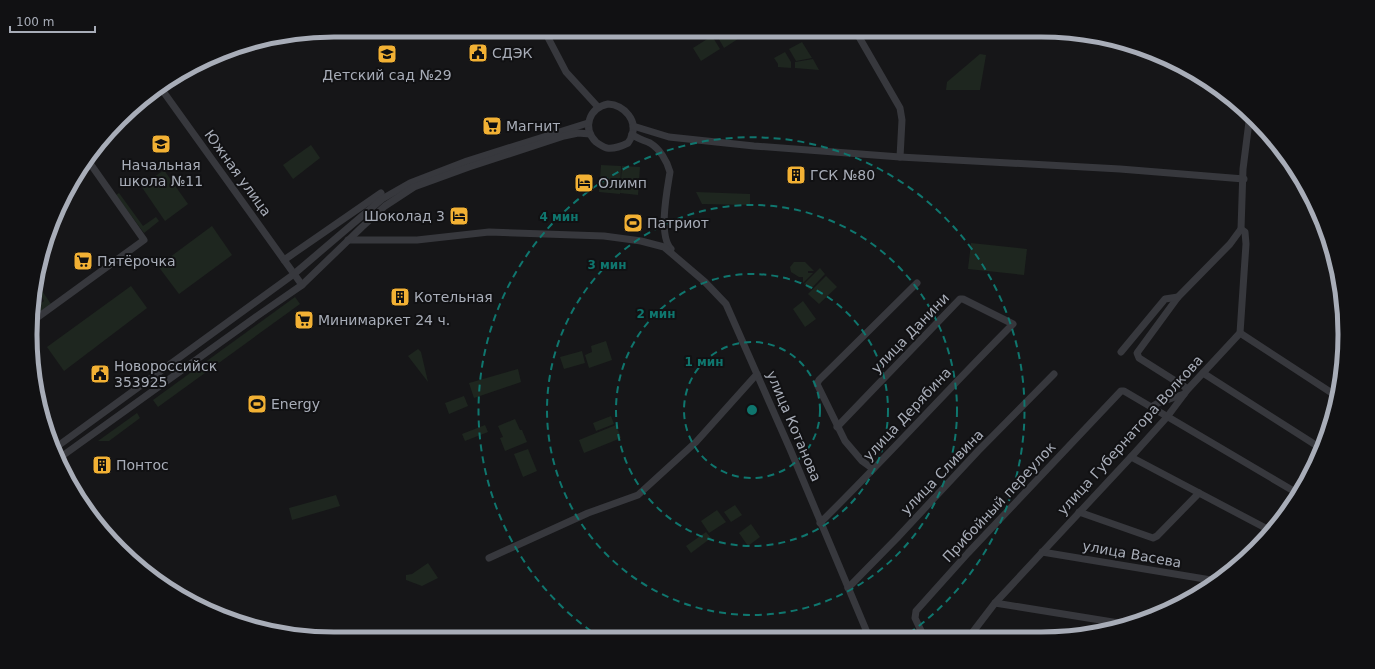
<svg xmlns="http://www.w3.org/2000/svg" width="1375" height="669" font-family="'DejaVu Sans',sans-serif">
<rect width="100%" height="100%" fill="#161618"/>
<g fill="#1e261f">
<polygon points="723,30 737,30 741,37 724,48 716,34"/>
<polygon points="712,36 720,49 701,61 693,48"/>
<polygon points="802,42 812,58 796,61 789,49"/>
<polygon points="785,52 791,62 791,68 778,67 778,64 774,58"/>
<polygon points="980,54 986,55 980,90 946,90 947,82"/>
<polygon points="813,59 819,70 795,68 795,62"/>
<polygon points="311,145 320,158 293,179 283,165"/>
<polygon points="601,165 621,166 620,194 599,192"/>
<polygon points="622,166 640,167 638,195 620,193"/>
<polygon points="164,170 188,204 165,221 141,186"/>
<polygon points="696,192 750,194 750,205 702,204"/>
<polygon points="119,193 143,226 156,217 159,221 144,233 116,195"/>
<polygon points="212,226 232,255 179,294 158,266"/>
<polygon points="971,243 1027,249 1024,275 968,269"/>
<polygon points="794,262 805,262 814,271 808,271 808,273 813,273 803,283 803,277 799,277 791,272 790,267"/>
<polygon points="820,268 825,274 810,290 804,284"/>
<polygon points="826,276 837,287 819,304 808,294"/>
<polygon points="36,282 51,304 35,317 35,308 44,301 36,286"/>
<polygon points="131,286 147,308 64,371 47,347"/>
<polygon points="295,297 300,304 158,407 153,400"/>
<polygon points="803,301 816,319 805,327 793,309"/>
<polygon points="606,341 612,360 589,368 585,355 592,352 591,346"/>
<polygon points="418,349 421,352 428,382 408,356"/>
<polygon points="582,351 585,363 564,369 560,357"/>
<polygon points="518,369 521,382 474,398 469,383"/>
<polygon points="464,396 468,406 449,414 445,403"/>
<polygon points="137,413 140,418 109,441 98,441"/>
<polygon points="611,416 614,424 596,431 593,423"/>
<polygon points="515,419 520,430 522,430 527,442 505,451 500,438 503,437 498,426"/>
<polygon points="485,425 488,432 465,441 462,434"/>
<polygon points="616,425 621,438 584,453 579,440"/>
<polygon points="528,449 537,471 523,477 514,454"/>
<polygon points="336,495 340,506 292,520 289,508"/>
<polygon points="735,505 742,515 731,522 724,512"/>
<polygon points="717,510 726,522 709,533 701,521"/>
<polygon points="751,524 760,537 748,546 739,533"/>
<polygon points="706,532 711,538 691,553 686,546"/>
<polygon points="428,563 438,578 422,586 406,580 406,575 412,574"/>
</g>
<g fill="none" stroke-linecap="round" stroke-linejoin="round">
<g stroke="#37383d" stroke-width="7">
<polyline points="544,30 566,72 598,107"/>
<polyline points="855,30 900,108 902,120 900,157"/>
<polyline points="160,87 302,285"/>
<path d="M608,104C624,105 639,121 631,137C631,139 629,141 628,143C622,146 614,149 607,148C603,147 600,145 596,142C582,128 589,108 608,104Z"/>
<polyline points="633,126 669,137 754,146 900,157 1120,169 1244,179"/>
<path d="M632,134C637,139 644,140 650,143C660,149 667,161 670,172C667,191 658,235 671,249"/>
<polyline points="348,240 417,240 489,232 604,236 641,241 664,247 705,282 726,304 790,449 869,637"/>
<polyline points="284,260 381,193"/>
<polyline points="1178,297 1137,353 1139,358 1188,389"/>
<polyline points="34,320 144,240 87,159"/>
<polyline points="1240,333 1338,397"/>
<polyline points="1121,352 1165,299 1178,297 1230,244 1241,229"/>
<polyline points="1203,373 1322,449"/>
<polyline points="1151,407 1158,403 1184,394"/>
<polyline points="55,448 294,274 382,199 410,183 467,161 588,123"/>
<polyline points="1131,457 1271,531"/>
<polyline points="58,459 260,314 302,285 362,227 385,206 414,187 469,167 564,136 578,133 590,134"/>
<polyline points="873,469 862,461 845,441 817,384 819,380 917,283"/>
<polyline points="1079,512 1153,538 1157,536 1199,493"/>
<path d="M820,523C886,458 948,389 1013,324L963,299H960L837,427"/>
<polyline points="1042,552 1217,581"/>
<polyline points="489,558 588,513 638,495 696,442 757,374"/>
<polyline points="848,588 897,538 978,451 1054,374"/>
<polyline points="995,603 1125,624"/>
<polyline points="924,637 915,618 916,611 968,553 1121,391 1124,391 1297,493"/>
<polyline points="969,637 995,603 1131,457 1167,417 1188,389 1240,333 1246,244 1245,232 1241,229 1243,169 1250,114"/>
</g>
</g>
<g fill="none" stroke="#0f766e" stroke-width="2" stroke-dasharray="7 5">
<circle cx="752" cy="410" r="68"/>
<circle cx="752" cy="410" r="136"/>
<circle cx="752" cy="410" r="205"/>
<path d="M601 638A273 273 0 1 1 905 636"/>
</g>
<defs>
<g id="civic-square" transform="scale(1)"><rect x="-9" y="-9" width="18" height="18" rx="4" fill="#f2b134" stroke="#111113"/><path d="M-.6-6.5H3V-4.5H.6V-3L4-1V1h2V6H-6V1h2V-1L-.6-3ZM-1.2 2.5V6h2.4V2.5Z" fill="#111"/></g>
<g id="school-square" transform="scale(1)"><rect x="-9" y="-9" width="18" height="18" rx="4" fill="#f2b134" stroke="#111113"/><path d="M0-5L7-2L0 1L-7-2ZM-4 1L0 2.5L4 1V4Q0 6-4 4Z" fill="#111"/></g>
<g id="supermarket-square" transform="scale(1)"><rect x="-9" y="-9" width="18" height="18" rx="4" fill="#f2b134" stroke="#111113"/><path d="M-6-5.5h2.5l.6 2H6L4.5 2H-2.5L-4.4-4H-6ZM-1.5 3.2a1.3 1.3 0 1 0 .1 0ZM3 3.2a1.3 1.3 0 1 0 .1 0Z" fill="#111"/></g>
<g id="building-square" transform="scale(1)"><rect x="-9" y="-9" width="18" height="18" rx="4" fill="#f2b134" stroke="#111113"/><path d="M-4-6H4V6H1V3H-1V6H-4ZM-2.5-4.3h1.7v1.8h-1.7ZM.8-4.3h1.7v1.8H.8ZM-2.5-1h1.7V.8h-1.7ZM.8-1h1.7V.8H.8Z" fill="#111"/></g>
<g id="hotel-square" transform="scale(1)"><rect x="-9" y="-9" width="18" height="18" rx="4" fill="#f2b134" stroke="#111113"/><path d="M-6-4.5h1.5V1H6V5H4.5V3h-9V5H-6ZM-4 0a1.8 1.8 0 1 1 3.6 0ZM.5 0V-2.5h3Q6-2.5 6 0Z" fill="#111"/></g>
<g id="stadium-square" transform="scale(1)"><rect x="-9" y="-9" width="18" height="18" rx="4" fill="#f2b134" stroke="#111113"/><path d="M0-5a6.5 5 0 1 0 0 10a6.5 5 0 1 0 0-10ZM-3.5-1.8h7v3.6h-7Z" fill="#111"/></g>
</defs>
<g fill-rule="evenodd">
<use href="#civic-square" x="478" y="53"/>
<use href="#school-square" x="387" y="54"/>
<use href="#supermarket-square" x="492" y="126"/>
<use href="#school-square" x="161" y="144"/>
<use href="#building-square" x="796" y="175"/>
<use href="#hotel-square" x="584" y="183"/>
<use href="#hotel-square" x="459" y="216"/>
<use href="#stadium-square" x="633" y="223"/>
<use href="#supermarket-square" x="83" y="261"/>
<use href="#building-square" x="400" y="297"/>
<use href="#supermarket-square" x="304" y="320"/>
<use href="#civic-square" x="100" y="374"/>
<use href="#stadium-square" x="257" y="404"/>
<use href="#building-square" x="102" y="465"/>
</g>
<g text-anchor="middle" stroke-width="4" stroke-linejoin="round" paint-order="stroke">
<g font-size="14" fill="#a8adb8" stroke="#111113" text-anchor="start">
<text x="492" y="58">СДЭК</text>
<text x="387" y="80" text-anchor="middle">Детский сад №29</text>
<text x="506" y="131">Магнит</text>
<text x="161" y="170" text-anchor="middle">Начальная<tspan x="161" dy="16">школа №11</tspan></text>
<text x="810" y="180">ГСК №80</text>
<text x="598" y="188">Олимп</text>
<text x="445" y="221" text-anchor="end">Шоколад 3</text>
<text x="647" y="228">Патриот</text>
<text x="97" y="266">Пятёрочка</text>
<text x="414" y="302">Котельная</text>
<text x="318" y="325">Минимаркет 24 ч.</text>
<text x="114" y="371">Новороссийск<tspan x="114" dy="16">353925</tspan></text>
<text x="271" y="409">Energy</text>
<text x="116" y="470">Понтос</text>
</g>
<g font-size="14" fill="#a8adb8" stroke="#111113">
<text transform="translate(238 173) rotate(54)" y="5">Южная улица</text>
<text transform="translate(910 333) rotate(-46)" y="5">улица Данини</text>
<text transform="translate(907 414) rotate(-47)" y="5">улица Дерябина</text>
<text transform="translate(794 426) rotate(67)" y="5">улица Котанова</text>
<text transform="translate(1130 435) rotate(-48)" y="5">улица Губернатора Волкова</text>
<text transform="translate(942 472) rotate(-46)" y="5">улица Сливина</text>
<text transform="translate(999 502) rotate(-47)" y="5">Прибойный переулок</text>
<text transform="translate(1132 554) rotate(10)" y="5">улица Васева</text>
</g>
</g>
<path d="M0 0H1375V669H0ZM334 37H1041A297 297 0 0 1 1338 334V335A297 297 0 0 1 1041 632H334A297 297 0 0 1 37 335V334A297 297 0 0 1 334 37Z" fill="#111113" fill-rule="evenodd"/>
<path fill="none" stroke="#a8adb8" stroke-width="5" d="M334 37H1041A297 297 0 0 1 1338 334V335A297 297 0 0 1 1041 632H334A297 297 0 0 1 37 335V334A297 297 0 0 1 334 37Z"/>
<circle cx="752" cy="410" r="6" fill="#0f766e" stroke="#111113" stroke-width="2"/>
<g font-size="12" text-anchor="middle" font-weight="bold" fill="#0f766e" stroke="#111113" stroke-width="4" stroke-linejoin="round" paint-order="stroke">
<text x="559" y="221">4 мин</text>
<text x="607" y="269">3 мин</text>
<text x="656" y="318">2 мин</text>
<text x="704" y="366">1 мин</text>
</g>
<path d="M10 26v6h85v-6" fill="none" stroke="#a8adb8" stroke-width="2"/>
<text x="16" y="26" font-size="12" fill="#a8adb8" stroke="#111113" stroke-width="3" paint-order="stroke">100 m</text>
</svg>
